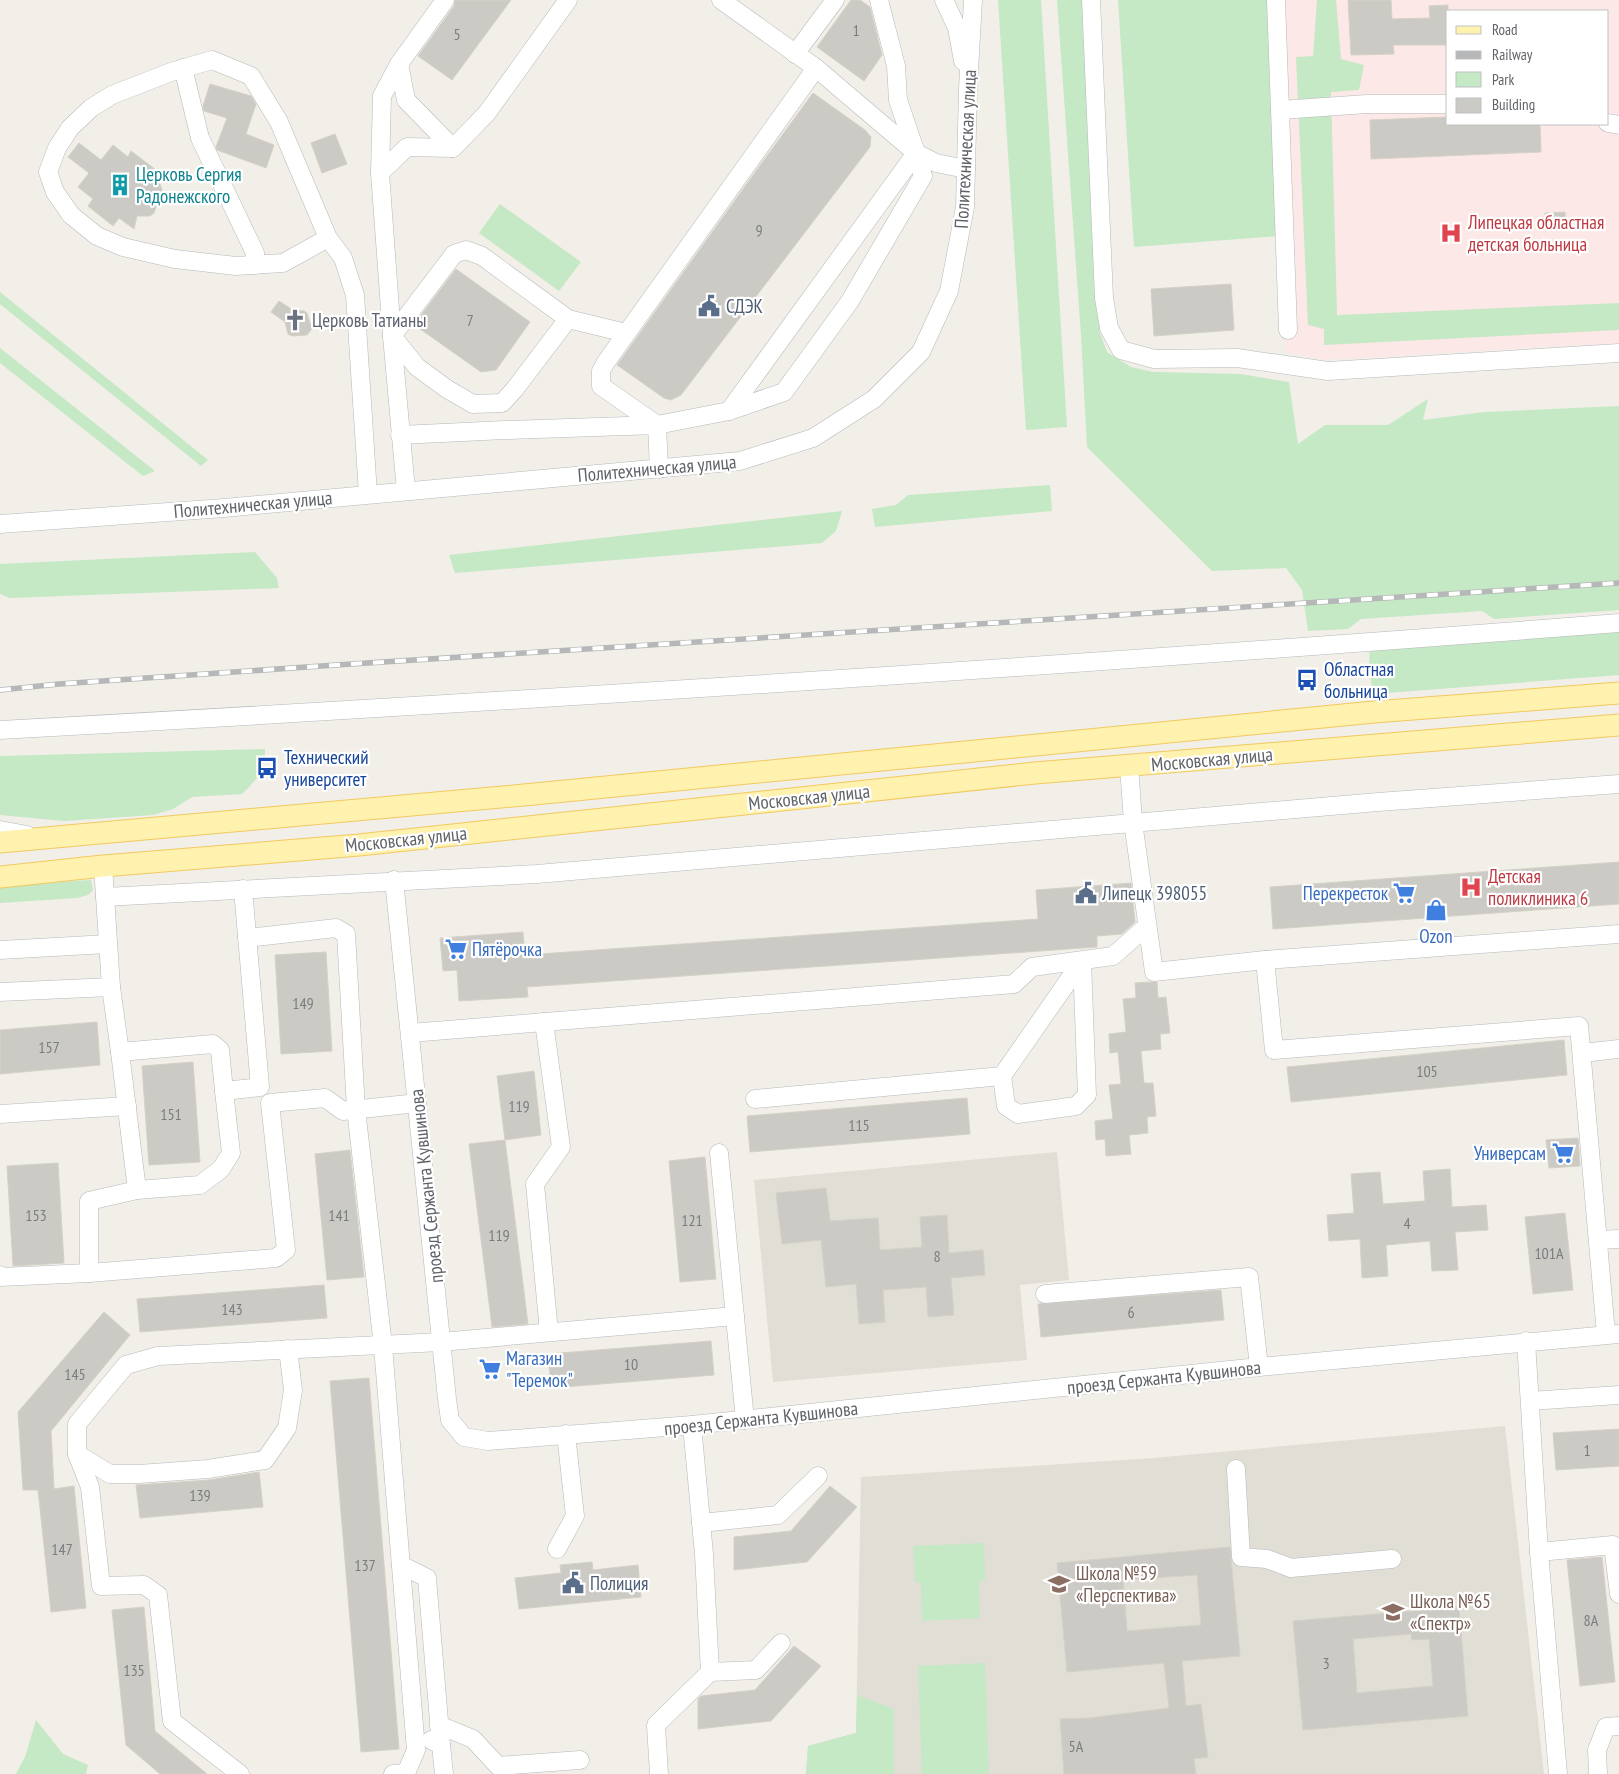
<svg xmlns="http://www.w3.org/2000/svg" width="1619" height="1774" font-family="'PT Sans Narrow',sans-serif">
<rect width="100%" height="100%" fill="#f1efe8"/>
<g fill="#e1ded6">
<polygon points="1057,1152 1069,1280 1020,1285 1027,1360 773,1382 754,1180"/>
<polygon points="1505,1426 1544,1774 806,1774 808,1746 856,1733 861,1477 1153,1458"/>
</g>
<path fill="#fce8e6" fill-rule="evenodd" d="M1275,0H1619V343L1323,360L1286,352ZM1448,11H1608V124H1448Z"/>
<g fill="#c5e8c5">
<polygon points="998,0 1041,0 1067,427 1026,430"/>
<polygon points="1057,0 1083,0 1100,333 1107,352 1131,367 1153,372 1240,374 1289,382 1298,444 1325,425 1388,425 1428,399 1423,420 1485,412 1619,406 1619,610 1494,619 1482,611 1361,619 1348,629 1308,631 1302,590 1286,568 1212,571 1087,447 1081,335"/>
<polygon points="1118,0 1268,0 1280,236 1134,247"/>
<polygon points="1317,0 1336,0 1341,59 1364,65 1359,90 1331,92 1337,315 1619,303 1619,330 1324,345 1324,329 1308,325 1296,57 1313,56"/>
<polygon points="500,204 581,262 559,291 479,233"/>
<polygon points="0,292 208,460 201,466 0,304"/>
<polygon points="0,348 155,471 143,476 0,363"/>
<polygon points="1050,485 1052,511 875,527 872,509 896,505 908,495"/>
<polygon points="842,511 836,531 822,543 455,573 449,555"/>
<polygon points="255,552 277,578 279,588 10,598 0,594 0,564"/>
<path d="M1619,632V675L1374,694C1370,679 1368,665 1370,649Z"/>
<path d="M265,749C265,770 256,781 242,794L192,797L173,809L153,815L64,821L0,815V756Z"/>
<polygon points="91,880 93,890 88,895 77,898 0,903 0,885"/>
<polygon points="984,1543 985,1580 979,1581 980,1618 922,1621 921,1583 915,1582 913,1546"/>
<polygon points="985,1663 989,1774 922,1774 918,1666"/>
<polygon points="857,1695 894,1709 894,1774 806,1774 808,1746 856,1733"/>
<polygon points="36,1720 63,1754 88,1765 86,1774 16,1774 25,1757"/>
</g>
<g fill="#cccac5" stroke="#d6d1c6" fill-rule="evenodd">
<polygon points="455,0 511,0 452,80 418,56 454,6"/>
<polygon points="851,0 860,0 870,7 882,55 864,81 817,47"/>
<polygon points="1348,0 1391,0 1392,19 1430,18 1429,6 1448,5 1448,45 1393,45 1394,54 1351,55"/>
<polygon points="210,84 251,96 256,104 246,134 274,145 266,168 217,150 216,147 227,118 204,111 203,106"/>
<polygon points="813,93 865,130 871,137 870,147 681,395 671,400 664,398 617,365 761,164"/>
<polygon points="1448,117 1448,124 1540,124 1541,152 1371,159 1370,120"/>
<polygon points="335,134 347,164 322,173 311,143"/>
<polygon points="79,143 101,160 113,145 128,157 131,151 156,170 151,177 160,184 162,190 160,194 153,198 156,207 154,213 150,216 137,216 134,229 119,218 113,226 88,206 93,199 78,187 89,173 68,157"/>
<polygon points="1565,212 1566,228 1546,229 1545,213"/>
<polygon points="456,269 530,322 496,370 481,372 416,326 415,323"/>
<polygon points="1231,284 1234,330 1154,336 1151,289"/>
<polygon points="279,301 293,310 304,311 307,313 310,323 314,326 307,335 292,336 288,334 285,322 271,312"/>
<polygon points="1619,862 1619,904 1273,929 1270,887"/>
<polygon points="1131,883 1135,922 1122,934 1097,936 1097,947 527,987 528,997 459,1001 457,970 443,971 440,938 523,932 525,955 1038,919 1036,890"/>
<polygon points="326,952 332,1051 281,1054 275,955"/>
<polygon points="1150,982 1157,982 1158,998 1166,997 1170,1033 1160,1034 1161,1049 1141,1051 1144,1083 1153,1083 1156,1116 1147,1117 1148,1133 1129,1135 1131,1154 1106,1156 1105,1139 1096,1140 1095,1121 1113,1119 1109,1085 1121,1084 1118,1052 1110,1053 1109,1034 1126,1032 1123,999 1136,998 1135,983"/>
<polygon points="97,1022 100,1065 0,1074 0,1030"/>
<polygon points="1564,1040 1567,1075 1291,1102 1287,1067"/>
<polygon points="193,1062 200,1162 149,1165 142,1066"/>
<polygon points="534,1071 541,1135 505,1140 497,1076"/>
<polygon points="967,1098 970,1134 750,1152 747,1116"/>
<polygon points="1578,1138 1580,1166 1549,1168 1546,1140"/>
<polygon points="505,1140 528,1324 492,1327 469,1144"/>
<polygon points="350,1150 364,1277 327,1280 315,1154"/>
<polygon points="705,1157 716,1279 680,1282 669,1161"/>
<polygon points="58,1163 64,1263 13,1266 7,1166"/>
<polygon points="1450,1169 1452,1207 1486,1205 1488,1230 1455,1232 1458,1270 1432,1271 1430,1241 1386,1245 1388,1276 1362,1278 1360,1239 1329,1241 1327,1215 1354,1213 1351,1174 1380,1172 1383,1204 1425,1201 1423,1171"/>
<polygon points="826,1188 830,1221 878,1218 880,1250 922,1247 920,1217 947,1215 949,1253 983,1250 985,1275 951,1278 954,1315 928,1317 926,1287 883,1290 885,1322 859,1324 856,1284 826,1287 821,1240 782,1244 776,1193"/>
<polygon points="1565,1213 1573,1290 1533,1294 1525,1217"/>
<polygon points="324,1285 327,1318 140,1332 137,1299"/>
<polygon points="1221,1290 1224,1320 1041,1337 1038,1304"/>
<polygon points="104,1312 130,1335 51,1431 54,1489 74,1486 86,1608 51,1612 38,1490 23,1490 18,1412"/>
<polygon points="711,1341 714,1375 551,1388 548,1354"/>
<polygon points="369,1378 399,1749 361,1752 330,1381"/>
<polygon points="1619,1429 1619,1466 1556,1470 1553,1433"/>
<polygon points="259,1472 263,1507 140,1518 136,1485 209,1480"/>
<polygon points="830,1486 857,1507 807,1562 734,1570 734,1537 791,1531"/>
<path d="M1230,1547L1240,1656L1182,1661L1186,1706L1201,1704L1208,1757L1194,1759L1196,1774H1064L1060,1719L1089,1718L1169,1708L1164,1663L1067,1672L1057,1563ZM1197,1575L1201,1625L1127,1631L1123,1580Z"/>
<polygon points="1602,1557 1615,1682 1580,1686 1567,1560"/>
<polygon points="592,1562 593,1570 638,1565 641,1597 519,1609 515,1578 561,1573 560,1565"/>
<polygon points="144,1607 155,1731 207,1774 160,1774 126,1745 112,1610"/>
<path d="M1459,1607L1468,1716L1303,1730L1293,1621ZM1411,1634L1412,1640L1429,1639L1433,1686L1357,1693L1353,1639Z"/>
<polygon points="794,1646 821,1666 771,1721 698,1729 698,1699 701,1696 755,1690"/>
</g>
<g fill="none" stroke-linecap="round" stroke-linejoin="round">
<g stroke="#b5b8bc" stroke-width="19">
<g id="minor">
<polyline points="721,0 816,68 916,153 898,100 896,66 879,0"/>
<polyline points="944,0 957,28 963,61"/>
<polyline points="1091,0 1104,298 1109,328 1121,350 1154,359 1237,358 1328,371 1619,353"/>
<polyline points="1276,0 1288,330"/>
<polyline points="795,54 835,0"/>
<polyline points="183,68 200,138 255,253 255,265"/>
<polyline points="816,68 606,362 601,371 601,386 657,425 729,411 916,153"/>
<polyline points="1280,110 1367,104 1448,104"/>
<polyline points="1608,123 1619,125"/>
<polyline points="453,148 487,113 568,0"/>
<polyline points="916,153 936,163 966,169"/>
<polyline points="380,173 407,147 453,148 406,100 399,64"/>
<polyline points="328,238 283,263 236,266 175,259 123,247 97,236 71,215 55,192 48,172 57,148 70,128 91,108 112,95 171,72 212,60 251,76 279,122 328,238 343,258 355,295 368,494"/>
<polyline points="568,319 482,256 466,250 454,254 392,336 417,367 447,389 473,404 502,403 514,390 568,319 626,333"/>
<polyline points="729,411 784,392 850,301 923,176 916,153"/>
<polyline points="400,435 505,430 657,425 659,469"/>
<polyline points="406,491 392,336 380,173 382,96 399,64 445,0"/>
<polyline points="0,524 224,508 740,461 813,438 874,399 921,352 949,291 965,207 968,89 973,0"/>
<path d="M0,730C540,700 1080,665 1619,623"/>
<polyline points="1129,766 1133,822 1154,972 1265,960 1619,934"/>
<polyline points="0,830 27,835"/>
<polyline points="103,866 111,987 120,1052"/>
<polyline points="394,880 447,1399 450,1420 464,1437 488,1441 692,1425 1259,1367 1619,1334"/>
<polyline points="105,897 537,874 1378,802 1619,784"/>
<polyline points="247,938 336,928 346,934 356,1109 383,1346 416,1750 406,1773 393,1774"/>
<polyline points="0,950 108,944"/>
<polyline points="1265,960 1274,1050 1579,1026 1606,1334"/>
<polyline points="0,992 111,987"/>
<polyline points="544,1022 561,1147 535,1184 549,1332"/>
<polyline points="410,1033 1014,984 1032,967 1113,956 1147,926"/>
<polyline points="1582,1053 1619,1049"/>
<polyline points="1002,1076 1006,1106 1018,1114 1076,1106 1087,1095 1082,961"/>
<polyline points="755,1099 1002,1076 1082,961"/>
<polyline points="0,1114 127,1106"/>
<polyline points="719,1153 745,1420"/>
<polyline points="137,1190 120,1052 213,1044 220,1050 224,1091"/>
<polyline points="1598,1240 1619,1239"/>
<polyline points="89,1273 89,1201 137,1190 200,1185 221,1169 231,1153 224,1091 260,1087 243,889"/>
<polyline points="0,1275 0,1277 89,1273 276,1258 286,1250 270,1103 325,1098 343,1111 417,1103"/>
<polyline points="1045,1294 1249,1277 1259,1367"/>
<polyline points="1526,1341 1539,1552 1558,1774"/>
<polyline points="1530,1401 1619,1395"/>
<polyline points="77,1454 110,1474 139,1474 208,1469 265,1460 287,1428 293,1390 288,1349"/>
<polyline points="1236,1469 1241,1557 1267,1559 1291,1568 1392,1559"/>
<polyline points="701,1523 778,1515 818,1476"/>
<polyline points="557,1549 575,1516 566,1434"/>
<polyline points="1539,1552 1613,1545 1619,1594"/>
<polyline points="401,1565 427,1578 441,1745"/>
<polyline points="710,1672 756,1670 781,1643"/>
<polyline points="439,1725 473,1739 498,1766 580,1760"/>
<polyline points="431,1740 441,1745 444,1774"/>
<polyline points="240,1774 172,1721 158,1595 144,1585 101,1586 90,1487 77,1454 77,1424 126,1365 158,1356 441,1342 735,1316"/>
<polyline points="659,1774 656,1725 710,1672 704,1554 692,1425"/>
<polyline points="1598,1774 1597,1750 1606,1727 1619,1726"/>
</g>
</g>
<g stroke="#f2c960" stroke-width="23">
<g id="major">
<polyline points="0,842 524,795 1374,712 1619,693"/>
<polyline points="0,877 103,866 359,845 1035,773 1619,725"/>
</g>
</g>
<use href="#minor" stroke="#fff" stroke-width="18"/>
<use href="#major" stroke="#fff2af" stroke-width="21"/>
<g stroke="#b6b7b8" stroke-width="5.5">
<polyline id="rail" points="0,690 59,684 336,665 1619,583"/>
</g>
<use href="#rail" stroke="#fff" stroke-width="4" stroke-dasharray="11" stroke-linecap="butt"/>
</g>
<defs>
<g id="building-bare" transform="scale(1.725)"><path d="M-4-6H4V6H1V3H-1V6H-4ZM-2.5-4.3h1.7v1.8h-1.7ZM.8-4.3h1.7v1.8H.8ZM-2.5-1h1.7V.8h-1.7ZM.8-1h1.7V.8H.8Z" fill="#0f9aa8" stroke="#fff" stroke-width="2.5" paint-order="stroke"/></g>
<g id="hospital-bare" transform="scale(1.725)"><path d="M-5-5h3v3.5h4V-5h3V5h-3V1.5h-4V5h-3Z" fill="#e0444e" stroke="#fff" stroke-width="2.5" paint-order="stroke"/></g>
<g id="civic-bare" transform="scale(1.725)"><path d="M-.6-6.5H3V-4.5H.6V-3L4-1V1h2V6H-6V1h2V-1L-.6-3ZM-1.2 2.5V6h2.4V2.5Z" fill="#5c6f8a" stroke="#fff" stroke-width="2.5" paint-order="stroke"/></g>
<g id="church-bare" transform="scale(1.725)"><path d="M-1.2-6h2.4v3.5h3.3v2.4h-3.3V6h-2.4V-.1h-3.3v-2.4h3.3Z" fill="#6b7280" stroke="#fff" stroke-width="2.5" paint-order="stroke"/></g>
<g id="bus-bare" transform="scale(1.725)"><path d="M-5-6H5V4H4V6H2V4H-2V6H-4V4H-5ZM-3.5-4V0h7V-4ZM-3.5 1.2v1.5H-2V1.2ZM2 1.2v1.5H3.5V1.2Z" fill="#1a4fb4" stroke="#fff" stroke-width="2.5" paint-order="stroke"/></g>
<g id="supermarket-bare" transform="scale(1.725)"><path d="M-6-5.5h2.5l.6 2H6L4.5 2H-2.5L-4.4-4H-6ZM-1.5 3.2a1.3 1.3 0 1 0 .1 0ZM3 3.2a1.3 1.3 0 1 0 .1 0Z" fill="#3f7fe0" stroke="#fff" stroke-width="2.5" paint-order="stroke"/></g>
<g id="shop-bare" transform="scale(1.725)"><path d="M-5-2.5h2.3a2.7 3.5 0 0 1 5.4 0H5L5.5 6h-11ZM-1.5-2.5h3a1.5 2.3 0 0 0-3 0Z" fill="#3f7fe0" stroke="#fff" stroke-width="2.5" paint-order="stroke"/></g>
<g id="school-bare" transform="scale(1.725)"><path d="M0-5L7-2L0 1L-7-2ZM-4 1L0 2.5L4 1V4Q0 6-4 4Z" fill="#8d6e63" stroke="#fff" stroke-width="2.5" paint-order="stroke"/></g>
</defs>
<g fill-rule="evenodd">
<use href="#building-bare" x="120" y="185"/>
<use href="#hospital-bare" x="1451" y="233"/>
<use href="#civic-bare" x="709" y="306"/>
<use href="#church-bare" x="295" y="320"/>
<use href="#bus-bare" x="1307" y="680"/>
<use href="#bus-bare" x="267" y="768"/>
<use href="#hospital-bare" x="1471" y="887"/>
<use href="#civic-bare" x="1086" y="893"/>
<use href="#supermarket-bare" x="1404" y="893"/>
<use href="#shop-bare" x="1436" y="910"/>
<use href="#supermarket-bare" x="456" y="949"/>
<use href="#supermarket-bare" x="1563" y="1153"/>
<use href="#supermarket-bare" x="490" y="1369"/>
<use href="#civic-bare" x="573" y="1583"/>
<use href="#school-bare" x="1059" y="1584"/>
<use href="#school-bare" x="1393" y="1612"/>
</g>
<g text-anchor="middle" stroke-width="4.5" stroke-linejoin="round" paint-order="stroke">
<g font-size="16" fill="#7a7d7f">
<text x="856" y="36">1</text>
<text x="457" y="40">5</text>
<text x="759" y="236">9</text>
<text x="470" y="326">7</text>
<text x="303" y="1009">149</text>
<text x="49" y="1053">157</text>
<text x="1427" y="1077">105</text>
<text x="519" y="1112">119</text>
<text x="171" y="1120">151</text>
<text x="859" y="1131">115</text>
<text x="36" y="1221">153</text>
<text x="339" y="1221">141</text>
<text x="692" y="1226">121</text>
<text x="1407" y="1229">4</text>
<text x="499" y="1241">119</text>
<text x="1549" y="1259">101А</text>
<text x="937" y="1262">8</text>
<text x="232" y="1315">143</text>
<text x="1131" y="1318">6</text>
<text x="631" y="1370">10</text>
<text x="75" y="1380">145</text>
<text x="1587" y="1456">1</text>
<text x="200" y="1501">139</text>
<text x="62" y="1555">147</text>
<text x="365" y="1571">137</text>
<text x="1591" y="1626">8А</text>
<text x="1326" y="1669">3</text>
<text x="134" y="1676">135</text>
<text x="1076" y="1752">5А</text>
</g>
<g font-size="19" fill="#5f6368" stroke="#fff">
<text transform="translate(965 149) rotate(-87)" y="7">Политехническая улица</text>
<text transform="translate(657 468) rotate(-5)" y="7">Политехническая улица</text>
<text transform="translate(253 504) rotate(-5)" y="7">Политехническая улица</text>
<text transform="translate(1212 759) rotate(-5)" y="7">Московская улица</text>
<text transform="translate(809 797) rotate(-6)" y="7">Московская улица</text>
<text transform="translate(406 839) rotate(-6)" y="7">Московская улица</text>
<text transform="translate(426 1186) rotate(-96)" y="7">проезд Сержанта Кувшинова</text>
<text transform="translate(1164 1377) rotate(-6)" y="7">проезд Сержанта Кувшинова</text>
<text transform="translate(761 1418) rotate(-6)" y="7">проезд Сержанта Кувшинова</text>
</g>
<g font-size="19" fill="#0d838f" stroke="#fff" text-anchor="start">
<text x="136" y="181">Церковь Сергия<tspan x="136" dy="22">Радонежского</tspan></text>
</g>
<g font-size="19" fill="#be3a42" stroke="#fff" text-anchor="start">
<text x="1468" y="229">Липецкая областная<tspan x="1468" dy="22">детская больница</tspan></text>
<text x="1488" y="883">Детская<tspan x="1488" dy="22">поликлиника 6</tspan></text>
</g>
<g font-size="19" fill="#4e5e75" stroke="#fff" text-anchor="start">
<text x="726" y="313">СДЭК</text>
<text x="1102" y="900">Липецк 398055</text>
<text x="590" y="1590">Полиция</text>
</g>
<g font-size="19" fill="#5b616d" stroke="#fff" text-anchor="start">
<text x="312" y="327">Церковь Татианы</text>
</g>
<g font-size="19" fill="#164399" stroke="#fff" text-anchor="start">
<text x="1324" y="676">Областная<tspan x="1324" dy="22">больница</tspan></text>
<text x="284" y="764">Технический<tspan x="284" dy="22">университет</tspan></text>
</g>
<g font-size="19" fill="#366cbe" stroke="#fff" text-anchor="end">
<text x="1388" y="900">Перекресток</text>
<text x="1436" y="943" text-anchor="middle">Ozon</text>
<text x="472" y="956" text-anchor="start">Пятёрочка</text>
<text x="1546" y="1160">Универсам</text>
<text x="506" y="1365" text-anchor="start">Магазин<tspan x="506" dy="22">"Теремок"</tspan></text>
</g>
<g font-size="19" fill="#785e54" stroke="#fff" text-anchor="start">
<text x="1076" y="1580">Школа №59<tspan x="1076" dy="22">«Перспектива»</tspan></text>
<text x="1410" y="1608">Школа №65<tspan x="1410" dy="22">«Спектр»</tspan></text>
</g>
</g>
<rect x="1446" y="10" width="162" height="115" fill="#ffffff" stroke="#bfc1c3"/>
<rect x="1456" y="26" width="25" height="8" fill="#fff2af" stroke="#bfc1c3"/>
<text x="1492" y="35" font-size="15" fill="#5f6368">Road</text>
<rect x="1456" y="51" width="25" height="8" fill="#b6b7b8" stroke="#bfc1c3"/>
<text x="1492" y="60" font-size="15" fill="#5f6368">Railway</text>
<rect x="1456" y="72" width="25" height="15" fill="#c5e8c5" stroke="#bfc1c3"/>
<text x="1492" y="85" font-size="15" fill="#5f6368">Park</text>
<rect x="1456" y="98" width="25" height="15" fill="#cccac5" stroke="#bfc1c3"/>
<text x="1492" y="110" font-size="15" fill="#5f6368">Building</text>
</svg>
